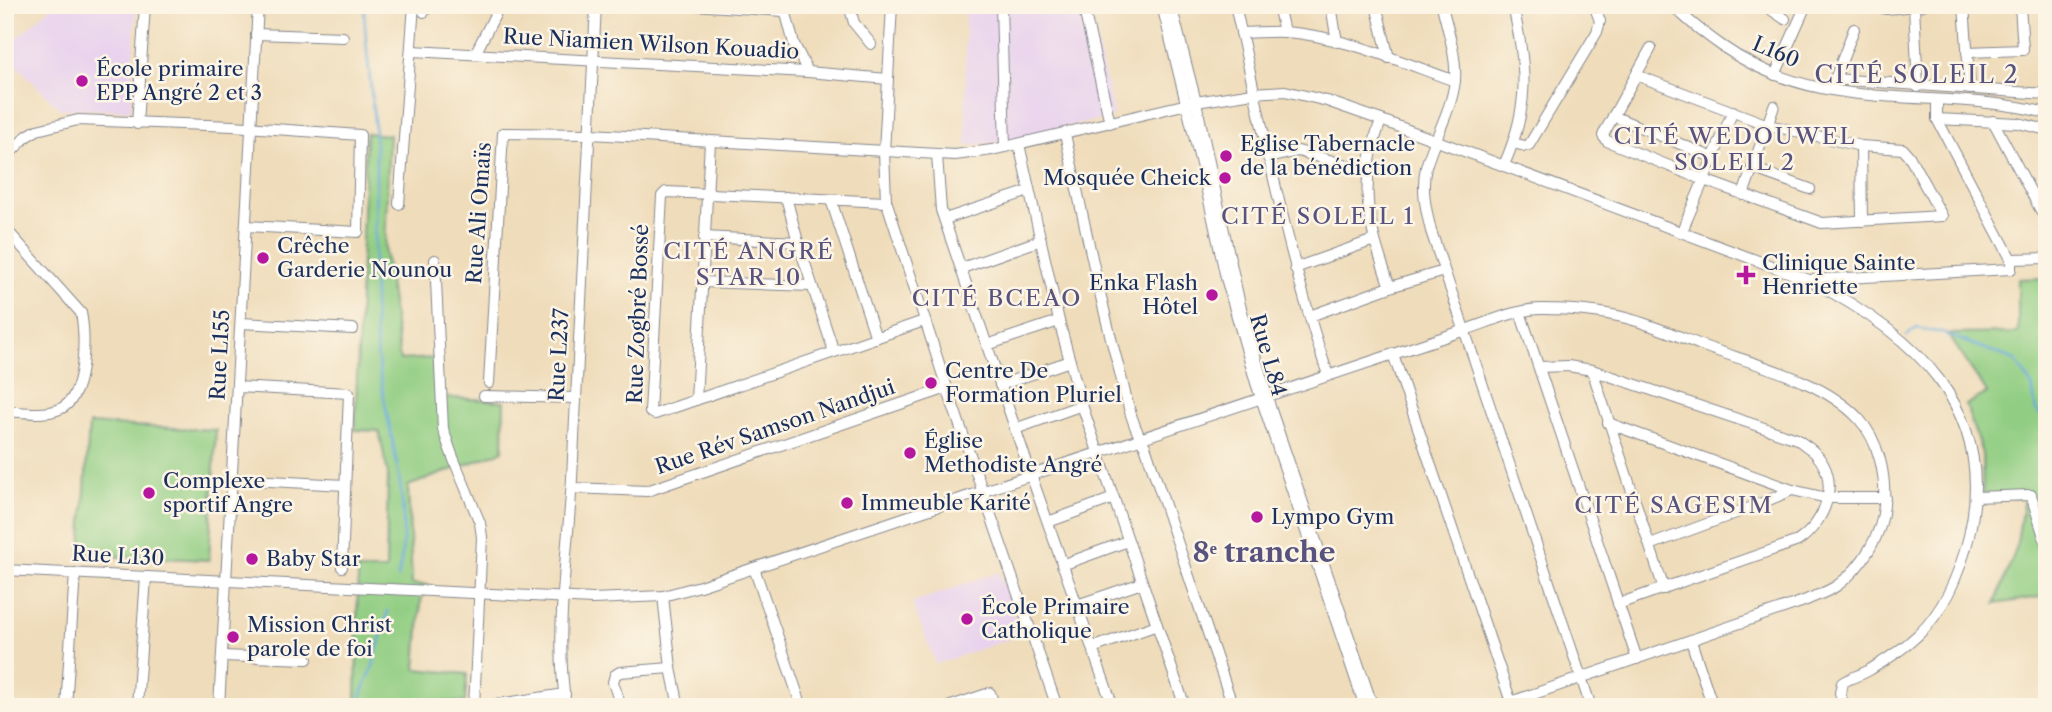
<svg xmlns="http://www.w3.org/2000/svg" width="2052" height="712" font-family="'Libre Caslon Text',serif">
<rect width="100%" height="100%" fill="#fcf5e5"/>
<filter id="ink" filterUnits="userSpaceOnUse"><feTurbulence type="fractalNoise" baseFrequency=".0143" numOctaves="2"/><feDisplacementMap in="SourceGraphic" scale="14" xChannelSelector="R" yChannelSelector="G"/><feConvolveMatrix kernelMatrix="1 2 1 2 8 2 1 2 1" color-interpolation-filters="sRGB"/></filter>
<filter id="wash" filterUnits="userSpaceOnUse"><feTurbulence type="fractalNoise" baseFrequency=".00686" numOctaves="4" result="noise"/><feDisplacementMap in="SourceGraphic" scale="28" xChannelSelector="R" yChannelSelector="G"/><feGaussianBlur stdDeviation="1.57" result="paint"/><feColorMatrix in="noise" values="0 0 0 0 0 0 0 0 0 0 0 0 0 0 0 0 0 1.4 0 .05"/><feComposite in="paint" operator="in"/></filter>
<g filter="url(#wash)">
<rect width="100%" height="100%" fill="#efdcba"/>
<g fill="#e8d2ee">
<polygon points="53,5 136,5 131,110 60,109 5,54 5,49"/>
<polygon points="965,5 1088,5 1114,116 1007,141 966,146"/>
<polygon points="999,572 1021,635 936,664 912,603"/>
</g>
<g fill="#91cd82" stroke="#567e70" stroke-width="2">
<polygon points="366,133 389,135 385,253 400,360 434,358 438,397 504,401 503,451 408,486 412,584 427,585 421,601 416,669 467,674 465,702 391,703 390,707 356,707 358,570 386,570 388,474 379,431 355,430"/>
<polygon points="2047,278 2047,596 1995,604 2016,549 2024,498 1983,496 1982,454 1966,405 1987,393 1948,334 2018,333 2018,279"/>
<polygon points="89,424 216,430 209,560 81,555"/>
</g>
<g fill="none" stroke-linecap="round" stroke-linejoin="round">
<g stroke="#65a8da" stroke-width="2.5">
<path d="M364,5C365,55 375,104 376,154C377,219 370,285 377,351C384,426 416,501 398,577"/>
<polyline points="1906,336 1917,328 1942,333 2015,360 2032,386 2036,410 2047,423"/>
<polyline points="364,707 361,696 372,669 388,611"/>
</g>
</g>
</g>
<g filter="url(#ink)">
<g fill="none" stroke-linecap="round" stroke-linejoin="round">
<g stroke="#85868c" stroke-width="12">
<g id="minor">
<polyline points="693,5 784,11"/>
<polyline points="849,5 854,23 871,44"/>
<polyline points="892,5 884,152 886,200 947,388 1057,707"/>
<polyline points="1001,5 1005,147"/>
<polyline points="1083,5 1110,123"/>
<polyline points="1162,5 1201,164 1226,278 1256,383 1365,707"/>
<polyline points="1171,5 1196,102 1240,305 1271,410 1373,707"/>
<path d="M1235,5C1263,129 1287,254 1328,375"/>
<polyline points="1278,5 1284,32"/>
<polyline points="1331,5 1337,42"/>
<polyline points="1376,5 1389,58"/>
<path d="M1442,5C1447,29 1457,55 1455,80C1452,110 1434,138 1426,167C1421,189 1426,210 1431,231L1591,707"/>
<path d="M1673,5C1687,21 1705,34 1722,46C1824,118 1935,85 2047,113"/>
<polyline points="1764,5 1785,19"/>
<polyline points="1865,5 1887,9 1923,5"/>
<polyline points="1964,5 1970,89"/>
<polyline points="784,6 794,44 808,72"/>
<polyline points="1914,6 1918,87"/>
<polyline points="424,12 428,5"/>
<path d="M1241,33C1256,33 1270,31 1285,32C1343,36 1401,62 1455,81"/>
<polyline points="256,34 343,37"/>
<polyline points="412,51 808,72 888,79"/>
<polyline points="1967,52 2023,50 2020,5"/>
<polyline points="475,54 500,5"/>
<polyline points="1636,75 1768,125 1861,146 1903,149 1909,156 1942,216 1822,223 1704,180 1607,141 1603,136 1604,133 1651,48"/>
<polyline points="1775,75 1806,5"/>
<polyline points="1834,79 2047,94"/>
<polyline points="1833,84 1854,29"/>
<polyline points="1613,116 1714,158"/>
<polyline points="1937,119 2018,123 2047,130"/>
<path d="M1381,120C1357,186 1368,224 1390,287"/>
<polyline points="1993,121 2047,222"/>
<polyline points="137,124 145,5"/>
<path d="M1065,134C1082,211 1097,288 1118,365C1125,391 1130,423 1145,446L1233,707"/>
<polyline points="1513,143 1525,146 1529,145 1597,32 1600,21 1594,5"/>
<polyline points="1019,144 1059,321 1082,405 1185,707"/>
<polyline points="1861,146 1862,221"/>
<polyline points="937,155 941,210 1031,475 1113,707"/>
<polyline points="5,158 27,136 37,130 78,120 233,126 360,135 358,232 246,226"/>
<polyline points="1268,158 1298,151 1367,171"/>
<path d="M1504,165C1531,104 1526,68 1513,5"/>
<polyline points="1752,168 1810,189"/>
<polyline points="1743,195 1774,106"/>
<polyline points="786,197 798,242 834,352"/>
<polyline points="831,200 876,338"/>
<polyline points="886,202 666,192 662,196 650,412 655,414 924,321"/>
<polyline points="399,204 414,5"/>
<polyline points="945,219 1029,191"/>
<path d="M5,228L81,313C86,337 86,398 60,409C43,416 23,412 5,411"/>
<polyline points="1682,231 1733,111"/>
<polyline points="704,237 798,242"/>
<polyline points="2011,259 2047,258"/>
<polyline points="435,260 443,429 452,455 480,523 482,537 474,707"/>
<polyline points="962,268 1041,240"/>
<polyline points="1295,268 1374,240"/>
<polyline points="1810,280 2011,269 2011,259 1937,119 1937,101"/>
<polyline points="702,282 812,286"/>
<polyline points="1520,312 1637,659"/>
<polyline points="1310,316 1390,287 1444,271"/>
<polyline points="241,323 353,329"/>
<polyline points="987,345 1059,321"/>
<polyline points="1393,354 1511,702"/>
<path d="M1539,367L1568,366L1592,370L1797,439C1803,444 1810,448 1815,453C1842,482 1825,522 1798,541L1618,604"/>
<polyline points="1592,370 1664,589"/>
<path d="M489,383L503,133L591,134L955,155L992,150L1196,102L1253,93L1285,91L1327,101L1381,120L1809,280C1913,334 1999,407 1969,536C1960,572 1946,609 1918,635C1904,648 1888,659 1871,669C1862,675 1851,677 1842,683L1840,693L1844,707"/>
<polyline points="1000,385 1070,361"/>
<polyline points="238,387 349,393 342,567"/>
<polyline points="484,396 576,398"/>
<polyline points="696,400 710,142"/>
<polyline points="1608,423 1792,490 1827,498 1885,498"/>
<polyline points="1015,429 1082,405"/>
<polyline points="233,479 345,485"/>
<polyline points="572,488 647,491 947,388"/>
<polyline points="1975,497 2031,495 2047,546"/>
<polyline points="1048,522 1114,498"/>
<polyline points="1650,545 1755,506 1792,490"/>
<polyline points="1062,565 1128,541"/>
<polyline points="754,568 802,707"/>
<path d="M5,570L593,599L663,596L700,586L1465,330C1490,322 1516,309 1542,309C1570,309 1599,311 1626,318C1653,325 1680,337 1706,347C1756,365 1823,380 1859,419C1879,441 1886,475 1884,504C1883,534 1862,567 1838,585C1828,592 1815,596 1804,601L1496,707"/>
<polyline points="663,596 671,668 679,707"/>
<polyline points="1077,605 1142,583"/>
<polyline points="1691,641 1713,707"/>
<polyline points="1092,648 1157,625"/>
<polyline points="222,656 307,659"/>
<polyline points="498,704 565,694"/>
<polyline points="66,707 75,573"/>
<polyline points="137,707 146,577"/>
<polyline points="219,707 258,5"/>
<path d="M566,707C554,632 568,553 572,478C580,321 588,163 596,5"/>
<polyline points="621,707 613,682 615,675 620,672 671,668"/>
<polyline points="948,707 990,693 995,707"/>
</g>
</g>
<use href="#minor" stroke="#fff" stroke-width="10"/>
</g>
</g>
<g fill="#b5179e" stroke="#fcf5e5" stroke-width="2.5">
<circle cx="82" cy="81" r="7"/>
<circle cx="1226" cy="156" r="7"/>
<circle cx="1225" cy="178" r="7"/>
<circle cx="263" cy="258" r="7"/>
<path d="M1742.5 264.5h7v7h7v7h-7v7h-7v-7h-7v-7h7z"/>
<circle cx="1212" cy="295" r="7"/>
<circle cx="931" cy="383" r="7"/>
<circle cx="910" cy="453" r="7"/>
<circle cx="149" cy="493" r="7"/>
<circle cx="847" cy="503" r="7"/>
<circle cx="1257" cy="517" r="7"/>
<circle cx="252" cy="559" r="7"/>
<circle cx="967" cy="619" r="7"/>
<circle cx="233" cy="637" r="7"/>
</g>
<g text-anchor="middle" stroke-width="5" stroke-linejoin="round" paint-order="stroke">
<g font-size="21" fill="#1b2f5e" stroke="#fcf5e5">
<text transform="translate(651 44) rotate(3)" y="7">Rue Niamien Wilson Kouadio</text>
<text transform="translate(1776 52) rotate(23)" y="7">L160</text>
<text transform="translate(479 213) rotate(-86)" y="7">Rue Ali Omaïs</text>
<text transform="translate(638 314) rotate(-88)" y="7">Rue Zogbré Bossé</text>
<text transform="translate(220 355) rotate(-87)" y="7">Rue L155</text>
<text transform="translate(559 355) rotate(-87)" y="7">Rue L237</text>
<text transform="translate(1268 355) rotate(74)" y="7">Rue L84</text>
<text transform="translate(775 427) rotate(-19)" y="7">Rue Rév Samson Nandjui</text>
<text transform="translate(118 556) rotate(3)" y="7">Rue L130</text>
</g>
<g font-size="21" fill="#1b2f5e" stroke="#fcf5e5" text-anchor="start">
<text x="96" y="76">École primaire<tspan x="96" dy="24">EPP Angré 2 et 3</tspan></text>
<text x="1240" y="151">Eglise Tabernacle<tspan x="1240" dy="24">de la bénédiction</tspan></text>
<text x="1211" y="185" text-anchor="end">Mosquée Cheick</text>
<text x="277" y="253">Crêche<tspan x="277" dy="24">Garderie Nounou</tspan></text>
<text x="1762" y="270">Clinique Sainte<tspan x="1762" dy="24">Henriette</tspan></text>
<text x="1198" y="290" text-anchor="end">Enka Flash<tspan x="1198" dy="24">Hôtel</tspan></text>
<text x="945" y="378">Centre De<tspan x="945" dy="24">Formation Pluriel</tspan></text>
<text x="924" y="448">Église<tspan x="924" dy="24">Methodiste Angré</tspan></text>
<text x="163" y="488">Complexe<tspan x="163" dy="24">sportif Angre</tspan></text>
<text x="861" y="510">Immeuble Karité</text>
<text x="1271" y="524">Lympo Gym</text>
<text x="266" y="566">Baby Star</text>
<text x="981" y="614">École Primaire<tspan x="981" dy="24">Catholique</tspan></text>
<text x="247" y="632">Mission Christ<tspan x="247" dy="24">parole de foi</tspan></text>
</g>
<g font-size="23" letter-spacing="2" fill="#58527f" stroke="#fcf5e5">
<text x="1735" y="144">CITÉ WEDOUWEL<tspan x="1735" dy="26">SOLEIL 2</tspan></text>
<text x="1318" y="224">CITÉ SOLEIL 1</text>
<text x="749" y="259">CITÉ ANGRÉ<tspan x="749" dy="26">STAR 10</tspan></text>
<text x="997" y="306">CITÉ BCEAO</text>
<text x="1674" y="513">CITÉ SAGESIM</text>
</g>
<g font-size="24" letter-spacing="2" fill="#58527f" stroke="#fcf5e5">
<text x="1917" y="83">CITÉ SOLEIL 2</text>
</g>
<g font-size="28" font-weight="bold" fill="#58527f" stroke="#fcf5e5">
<text x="1264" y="562">8ᵉ tranche</text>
</g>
</g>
<rect width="2052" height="712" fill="none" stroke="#fcf5e5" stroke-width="28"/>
</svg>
